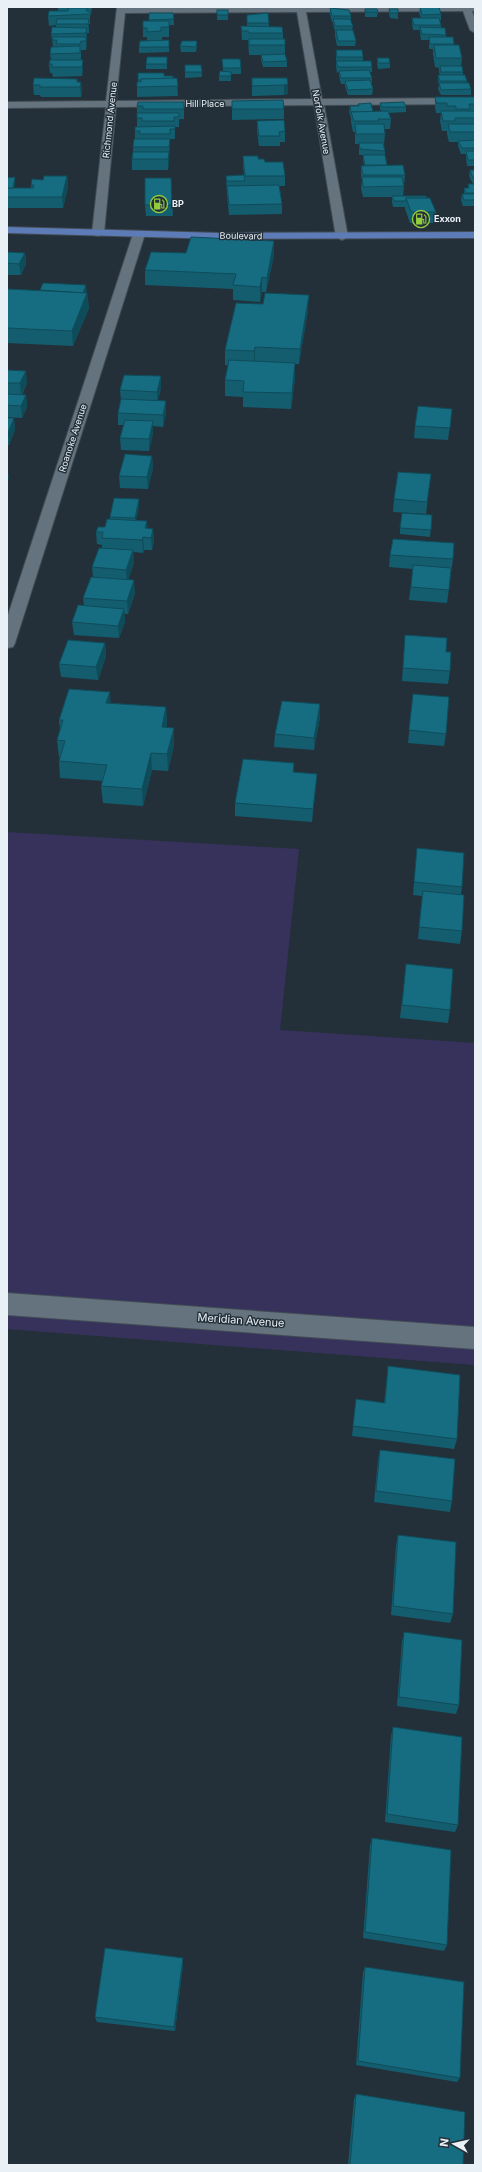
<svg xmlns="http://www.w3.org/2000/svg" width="482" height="2172" font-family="Inter,sans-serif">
<rect width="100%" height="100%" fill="#243039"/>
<polygon fill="#37325c" points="7,832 299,849 280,1030 475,1043 475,1365 7,1329"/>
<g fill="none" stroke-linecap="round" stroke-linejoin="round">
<g stroke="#424c54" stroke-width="2">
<g id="minor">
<path d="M117,7H475V11H472L475,19V33L470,30L463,11L306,12L322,99L475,98V104L324,105L348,237L342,240L336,237L314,105L116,107L104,233L98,236L94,235L92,233L106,107L7,108V102L106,101ZM297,12L312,99L116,101L125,13Z"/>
<polygon points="139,231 145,234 15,643 13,647 7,648 7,618 133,234"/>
<polygon points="7,1293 475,1327 475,1349 7,1315"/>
</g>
</g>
<g stroke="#424c54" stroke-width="2">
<polygon id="primary" points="7,227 221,233 475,232 475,238 221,239 7,233"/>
</g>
<use href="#minor" fill="#65737e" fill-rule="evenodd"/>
<use href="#primary" fill="#5d7bb7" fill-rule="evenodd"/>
</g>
<g fill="#135d6f">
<polygon points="58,7 92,7 91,15 90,15 90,24 89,24 89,33 87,33 86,50 81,50 81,60 83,70 82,76 53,77 52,73 50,73 49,64 51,60 50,54 53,46 51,34 56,28 56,25 49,26 48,16 58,11"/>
<polygon points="420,7 441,14 441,20 439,20 441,25 441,28 446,35 446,37 453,37 454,45 462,58 461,66 463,72 463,75 467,81 467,83 471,89 471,95 441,95 438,89 439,85 438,80 438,75 440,75 439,72 439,68 435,67 433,54 433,49 429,49 429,40 421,40 420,33 420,30 413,30 412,23 412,18 421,18 419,13"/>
<polygon points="330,8 351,16 351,20 353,26 352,30 356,41 355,46 337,46 335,36 335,31 333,24 333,22 332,22 330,14"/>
<polygon points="365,9 378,12 377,17 365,17"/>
<polygon points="389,9 398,13 398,19 390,18 389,14"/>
<rect x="217" y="10" width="11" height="10"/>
<polygon points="149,13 173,13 174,25 169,25 169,37 162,37 162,40 169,46 169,52 139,53 139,47 147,41 147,37 143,37 143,21 149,21"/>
<polygon points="268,13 269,27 283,33 283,39 285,45 285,54 287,61 287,67 263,67 261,60 261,55 249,55 248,40 242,40 241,26 247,26 247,15"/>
<polygon points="197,41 197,46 196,52 181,52 180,46"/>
<polygon points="336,50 363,57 363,61 372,67 372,72 370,72 372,78 372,83 371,83 373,89 372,95 348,95 345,86 345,84 341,84 339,76 339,72 337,73 336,66"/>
<polygon points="377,58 390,63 390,68 378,69 377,64"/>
<polygon points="222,59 241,68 241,74 231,74 231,81 219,81 219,76 223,71"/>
<polygon points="167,62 167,69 146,69 146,64"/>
<polygon points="185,65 201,65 202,77 185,78"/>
<polygon points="138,73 164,76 173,79 177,78 178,96 137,97 137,82 138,82"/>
<polygon points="252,78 287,78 288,94 284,95 252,96"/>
<polygon points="77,79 78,82 81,82 82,92 81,97 41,97 40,95 34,95 33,85"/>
<polygon points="435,97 475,97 475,166 467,166 466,157 466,154 461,154 458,146 458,142 449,142 447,134 447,131 442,131 440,121 441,113 436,113 435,107"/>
<polygon points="232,101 284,109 284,119 232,120"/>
<polygon points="184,102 184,119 179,119 179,127 175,127 175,139 170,139 168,170 132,170 132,159 133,152 133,147 135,139 135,127 137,127 137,106"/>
<polygon points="380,103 406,107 406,112 389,113 391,119 390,129 384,129 385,134 384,145 385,151 385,155 387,166 405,175 403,196 427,198 436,212 435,223 410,223 405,209 405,207 393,207 392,202 392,197 363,197 361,188 362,180 361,176 361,166 364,166 363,160 363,155 359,155 359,144 355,144 355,132 353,132 351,122 351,118 349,112 350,106 358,106 358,104 373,112 381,111 380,108"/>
<polygon points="257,121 285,131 285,142 280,142 280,146 259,146 257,131"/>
<polygon points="243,156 258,159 265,162 285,176 285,186 279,186 282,204 282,214 229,215 227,196 226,176 244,175 243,166"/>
<polygon points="470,170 475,170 475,184 473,184 469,176"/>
<polygon points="67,176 68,187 63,208 7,208 7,178 15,177 15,183 14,188 31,188 31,185 43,180"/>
<polygon points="171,178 173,216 146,216 145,205"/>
<polygon points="468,184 475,184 475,206 463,206 461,200 462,194 464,194 464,188 468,188"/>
<polygon points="274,241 274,255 266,292 262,292 260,302 233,300 233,289 145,285 145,270 186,253"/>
<polygon points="7,252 25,253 26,264 21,275 7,275"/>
<polygon points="7,289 87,293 89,308 73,346 7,343"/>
<polygon points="308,310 299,364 295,364 295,378 291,409 243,407 243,397 225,396 225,380 228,365 225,365 225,350"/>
<polygon points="7,370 27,383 22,395 26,395 27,407 22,418 7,417"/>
<polygon points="161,388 158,400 166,401 166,413 163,427 153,426 153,433 149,451 121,450 120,438 124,425 118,425 118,413 121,401 120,390"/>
<polygon points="452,409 448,440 414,438 415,426"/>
<polygon points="7,418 14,418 15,430 9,445 7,445"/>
<polygon points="152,456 153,468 148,489 120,488 119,476"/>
<polygon points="431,474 426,514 393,512 394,499"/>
<polygon points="139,499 139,506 136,520 147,528 153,529 154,541 152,550 144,550 143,553 133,552 134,563 128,580 135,593 128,614 124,614 125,622 119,638 74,635 72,622 84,606 83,598 93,577 92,567 102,548 102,545 97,544 96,532 105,527 110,519 110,517"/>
<polygon points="432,515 430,537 400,534 400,528"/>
<polygon points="390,555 453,559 447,603 409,600 413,569 389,567"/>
<polygon points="405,635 446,652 450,671 448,684 402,681"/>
<polygon points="105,643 106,656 98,680 61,677 59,664"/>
<polygon points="413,694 446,734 444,746 408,743"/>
<polygon points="110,703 166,707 167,724 166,727 174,745 168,771 152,770 143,806 103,803 101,786 103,781 60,778 59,761 60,757 59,757 57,740 60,730 59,720"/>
<polygon points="320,717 314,750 274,747 275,734"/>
<polygon points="294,763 294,772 317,774 316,787 312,822 235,816 235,803"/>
<polygon points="417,848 462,887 461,894 462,931 460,944 418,939 422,896 413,895"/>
<polygon points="406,964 450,1010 448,1023 400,1018"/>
<polygon points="388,1366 457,1439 454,1449 352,1436 356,1399 384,1403"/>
<polygon points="380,1450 452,1501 450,1512 374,1502 378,1460"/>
<polygon points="398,1535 453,1614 450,1623 391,1615 396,1545"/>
<polygon points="404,1632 459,1705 456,1714 397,1706 402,1641"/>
<polygon points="393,1727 458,1825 455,1832 385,1822 391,1736"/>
<polygon points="372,1838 447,1945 444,1951 363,1938 370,1845"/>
<polygon points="183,1964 175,2031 97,2022 95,2017"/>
<polygon points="365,1967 460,2078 457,2082 356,2065 363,1972"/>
<polygon points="356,2094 463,2165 348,2165 354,2099"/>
</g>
<g fill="#0f4c5a">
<polygon points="89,19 89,33 88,24"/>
<polygon points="87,28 87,42 86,33"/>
<polygon points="86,37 87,47 86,50"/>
<polygon points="83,60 83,70 82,76 82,67"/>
<polygon points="81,82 82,92 81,97 80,87"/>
<polygon points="288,84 288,94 284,95 284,85"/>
<polygon points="170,139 170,149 169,157 169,147"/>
<polygon points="169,152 169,162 168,170 168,159"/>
<polygon points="67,176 68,187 63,208 62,197"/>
<polygon points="15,177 15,183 12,197 12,191"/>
<polygon points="274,241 274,255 266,292 267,278"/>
<polygon points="25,253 26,264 21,275 19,264"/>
<polygon points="262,277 262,292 260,302 260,287"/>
<polygon points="86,285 89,308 73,346 72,331 82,295"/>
<polygon points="309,295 308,310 299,364 300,349"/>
<polygon points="255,347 255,362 254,366 254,351"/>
<polygon points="295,363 295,378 291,409 292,393"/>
<polygon points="26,371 27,383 21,395 20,383"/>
<polygon points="161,376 161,388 157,404 157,392"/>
<polygon points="26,395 27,407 22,418 21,406"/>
<polygon points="166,401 166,413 163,427 163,415"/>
<polygon points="14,418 15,430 9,445 8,433"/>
<polygon points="153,421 153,433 149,451 149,439"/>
<polygon points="152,456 153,468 148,489 147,477"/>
<polygon points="7,466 9,478 7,482"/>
<polygon points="139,499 139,506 135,524 135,518"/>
<polygon points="147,521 148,533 145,528"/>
<polygon points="153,529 154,541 152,550 151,538"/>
<polygon points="143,537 144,550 143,553 142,540"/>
<polygon points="133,550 134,563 127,583 126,570"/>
<polygon points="134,580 135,593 128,614 127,601"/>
<polygon points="124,609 125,622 119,638 118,626"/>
<polygon points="105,643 106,656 98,680 96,667"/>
<polygon points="110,692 111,709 106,703"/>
<polygon points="320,704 320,717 314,750 314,738"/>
<polygon points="166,707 167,724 163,744 162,727"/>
<polygon points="174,728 174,745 168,771 167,754"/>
<polygon points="151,753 152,770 143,806 142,789"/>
<polygon points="317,774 316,787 312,822 313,809"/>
<polygon points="183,1958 183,1964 175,2031 174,2027"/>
</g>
<g fill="#166c81" stroke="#0f4c5a">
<polygon points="420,7 439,7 441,14 422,15"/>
<polygon points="68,8 87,8 86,11 90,11 90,14 48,16 49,11 68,11"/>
<polygon points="330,8 349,10 351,16 332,16"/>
<polygon points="365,9 377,9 378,12 365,12"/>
<polygon points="389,9 398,9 398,13 390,13"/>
<rect x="217" y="10" width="11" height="5"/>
<polygon points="149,13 173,13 174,19 149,20"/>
<polygon points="268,13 269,23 247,23 247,15"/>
<polygon points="412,18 439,18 441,25 414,25"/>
<polygon points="57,19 89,19 88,24 56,24"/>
<polygon points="333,19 350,19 353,26 335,26"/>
<polygon points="143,21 169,21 169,27 161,27 161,31 147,32 147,28 143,28"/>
<polygon points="241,26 282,27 283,33 249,33 248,31 242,31"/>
<polygon points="52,27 87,28 86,33 51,34"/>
<polygon points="420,27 445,28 446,35 422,34"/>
<polygon points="336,30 353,30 356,41 338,41"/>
<polygon points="53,37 86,37 86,41 81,41 80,44 56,44 57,40 52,40"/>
<polygon points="429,37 453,37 454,44 430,44"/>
<rect x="249" y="39" width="36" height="6"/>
<polygon points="169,40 169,47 139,47 140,41"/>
<polygon points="182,41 197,41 196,47 180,46"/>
<polygon points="434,45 459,45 462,58 436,58"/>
<polygon points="80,46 80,53 50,54 51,47"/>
<polygon points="336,50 362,50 363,57 337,57"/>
<polygon points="285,54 287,61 263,62 261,55"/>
<polygon points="147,57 167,57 167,64 146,64"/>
<polygon points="377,58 389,58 390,63 378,63"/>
<polygon points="222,59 240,59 241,68 223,68"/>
<polygon points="50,60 83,60 82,67 52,67 52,64 49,64"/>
<polygon points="336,61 371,61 372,67 338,67"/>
<polygon points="185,65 201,65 202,72 185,72"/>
<polygon points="440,66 462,66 463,72 441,72"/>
<polygon points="369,70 372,78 341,78 339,71"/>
<polygon points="220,71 231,72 231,76 219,76"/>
<polygon points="138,73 164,73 164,76 173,76 173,79 141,79 141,80 138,80"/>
<polygon points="438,75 465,75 467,81 440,81"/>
<polygon points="34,78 77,79 77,82 81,82 80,87 40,87 40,85 33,85"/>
<polygon points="177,78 178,86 137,87 137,82 141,82 141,79"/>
<polygon points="252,78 287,78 288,84 284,85 252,86"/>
<polygon points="370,80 373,89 348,90 345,81"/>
<polygon points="439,83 469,83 471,89 441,90"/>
<polygon points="435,97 475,97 475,104 469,104 470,109 456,109 456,106 447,106 447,103 436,103"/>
<polygon points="283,100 284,109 232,109 232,101"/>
<polygon points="138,102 184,102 184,109 143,109 143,106 137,106"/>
<polygon points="404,102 406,107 382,107 380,103"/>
<polygon points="371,103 373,112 351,112 351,113 350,106 359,106 358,104"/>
<polygon points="388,111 391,119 378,119 379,121 354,121 351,112"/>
<polygon points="441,111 475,111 475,118 455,118 455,121 443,121"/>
<polygon points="137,113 179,113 179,117 174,117 174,121 142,121 142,118 137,118"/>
<polygon points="284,120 285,131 279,132 280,136 259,136 257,121"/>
<polygon points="355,124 384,124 385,134 356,134"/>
<polygon points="448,124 475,124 475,132 450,132"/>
<polygon points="175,126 175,129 170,129 170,134 140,134 140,131 135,131 135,127"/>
<polygon points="134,139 170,139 169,147 133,147"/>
<polygon points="475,140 475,148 462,148 458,141"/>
<polygon points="359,143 383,143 385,151 360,149"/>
<polygon points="466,151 475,151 475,160 468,160"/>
<polygon points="133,152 169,152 168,159 132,159"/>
<polygon points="363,155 385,155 387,165 365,165"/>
<polygon points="243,156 258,156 258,159 264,159 265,162 283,162 285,176 245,176"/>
<polygon points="403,165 405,175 363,175 361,166"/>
<polygon points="470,170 475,170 475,178 473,178"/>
<polygon points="244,175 245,181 227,181 226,176"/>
<polygon points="44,176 67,176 62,197 7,197 7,188 33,188 34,185 31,185 32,179 43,180"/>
<polygon points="15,177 13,188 7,188 7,178"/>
<polygon points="362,177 402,177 404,186 363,187"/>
<polygon points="145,178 171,178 172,205 145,205"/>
<polygon points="468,184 475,184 475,193 466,193 464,188 469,188"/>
<polygon points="279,185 282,204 229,205 227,186"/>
<polygon points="462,194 475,194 475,200 464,200"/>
<polygon points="392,196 426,196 427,198 406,198 406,201 394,201"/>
<polygon points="406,198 430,198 436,212 411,212"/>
<polygon points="191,237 274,241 267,278 262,277 260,287 233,285 236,274 145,270 151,252 186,253"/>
<polygon points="7,252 25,253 19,264 7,263"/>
<polygon points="43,283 86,285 83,293 40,290"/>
<polygon points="7,289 87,293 72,331 7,328"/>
<polygon points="265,293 309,295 300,349 255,347 254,351 225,350 236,303 263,304"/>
<polygon points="229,360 295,363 292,393 243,392 244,381 225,380"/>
<polygon points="7,370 26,371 20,383 7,383"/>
<polygon points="124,375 161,376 157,392 120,390"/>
<polygon points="7,394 26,395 21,406 7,405"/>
<polygon points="121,399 166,401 163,415 118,413"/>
<polygon points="418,406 452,409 450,428 415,426"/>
<polygon points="7,418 14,418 8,433 7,433"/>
<polygon points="125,420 153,421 149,439 120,438"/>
<polygon points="125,454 152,456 147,477 119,476"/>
<polygon points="398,472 431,474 427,502 394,499"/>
<polygon points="114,498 139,499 135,518 110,517"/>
<polygon points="402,513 432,515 431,530 400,528"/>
<polygon points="107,519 147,521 145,528 153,529 151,538 143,537 142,540 102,538 103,532 96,532 98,527 105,527"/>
<polygon points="393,539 454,543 453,559 390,555"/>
<polygon points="99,548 133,550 126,570 92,567"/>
<polygon points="413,565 451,568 449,590 411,587"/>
<polygon points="91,577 134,580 127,601 83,598"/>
<polygon points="78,605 124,609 118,626 72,622"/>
<polygon points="405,635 447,638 446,652 451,652 450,671 403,668"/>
<polygon points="68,640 105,643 96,667 59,664"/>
<polygon points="69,689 110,692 106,703 166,707 162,727 174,728 167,754 151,753 142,789 101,786 107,765 59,761 65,741 57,740 63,720 59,720"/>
<polygon points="413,694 449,697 446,734 409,730"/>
<polygon points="282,701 320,704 314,738 275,734"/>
<polygon points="243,759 294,763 293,772 317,774 313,809 235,803"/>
<polygon points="417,848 464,853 462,887 414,882"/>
<polygon points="423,891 464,895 462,931 419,927"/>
<polygon points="406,964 453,969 450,1010 402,1005"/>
<polygon points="388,1366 460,1375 457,1439 353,1426 356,1399 385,1403"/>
<polygon points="380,1450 455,1459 452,1501 376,1491"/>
<polygon points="398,1535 456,1542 453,1614 393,1606"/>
<polygon points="404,1632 462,1640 459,1705 399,1697"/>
<polygon points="393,1727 462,1737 458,1825 387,1814"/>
<polygon points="372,1838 451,1850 447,1945 365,1932"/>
<polygon points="105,1948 183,1958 174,2027 95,2017"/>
<polygon points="365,1967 464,1982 460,2078 358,2061"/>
<polygon points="356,2094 465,2112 463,2165 350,2165"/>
</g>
<defs>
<g id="fuel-ring" transform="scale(0.9)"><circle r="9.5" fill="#243039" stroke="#93cd3e" stroke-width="1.5"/><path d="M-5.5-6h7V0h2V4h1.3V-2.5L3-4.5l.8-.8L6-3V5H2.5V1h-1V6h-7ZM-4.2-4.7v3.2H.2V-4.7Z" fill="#93cd3e"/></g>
</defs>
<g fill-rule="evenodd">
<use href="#fuel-ring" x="159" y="204"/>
<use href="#fuel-ring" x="421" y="219"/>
</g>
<g text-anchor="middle" stroke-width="3" stroke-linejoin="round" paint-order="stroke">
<g font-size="9" fill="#e9f1f7" stroke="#243039">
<text x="205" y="107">Hill Place</text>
<text transform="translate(110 120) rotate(-84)" y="3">Richmond Avenue</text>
<text transform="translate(321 122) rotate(80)" y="3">Norfolk Avenue</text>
<text transform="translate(241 236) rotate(1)" y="3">Boulevard</text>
<text transform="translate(73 438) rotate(-72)" y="3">Roanoke Avenue</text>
</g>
<g font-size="9" font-weight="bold" fill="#e9f1f7" stroke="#243039" text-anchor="start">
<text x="172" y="207">BP</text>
<text x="434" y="222">Exxon</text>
</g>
<g font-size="11" fill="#e9f1f7" stroke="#243039">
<text transform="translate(241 1320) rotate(4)" y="4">Meridian Avenue</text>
</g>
</g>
<rect width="482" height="2172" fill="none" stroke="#e9f1f7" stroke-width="16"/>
<g transform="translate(454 2144) rotate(278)" stroke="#243039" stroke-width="3" paint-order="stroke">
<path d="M0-3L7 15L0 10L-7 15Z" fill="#e9f1f7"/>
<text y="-6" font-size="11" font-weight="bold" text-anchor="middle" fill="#e9f1f7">N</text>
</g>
</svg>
